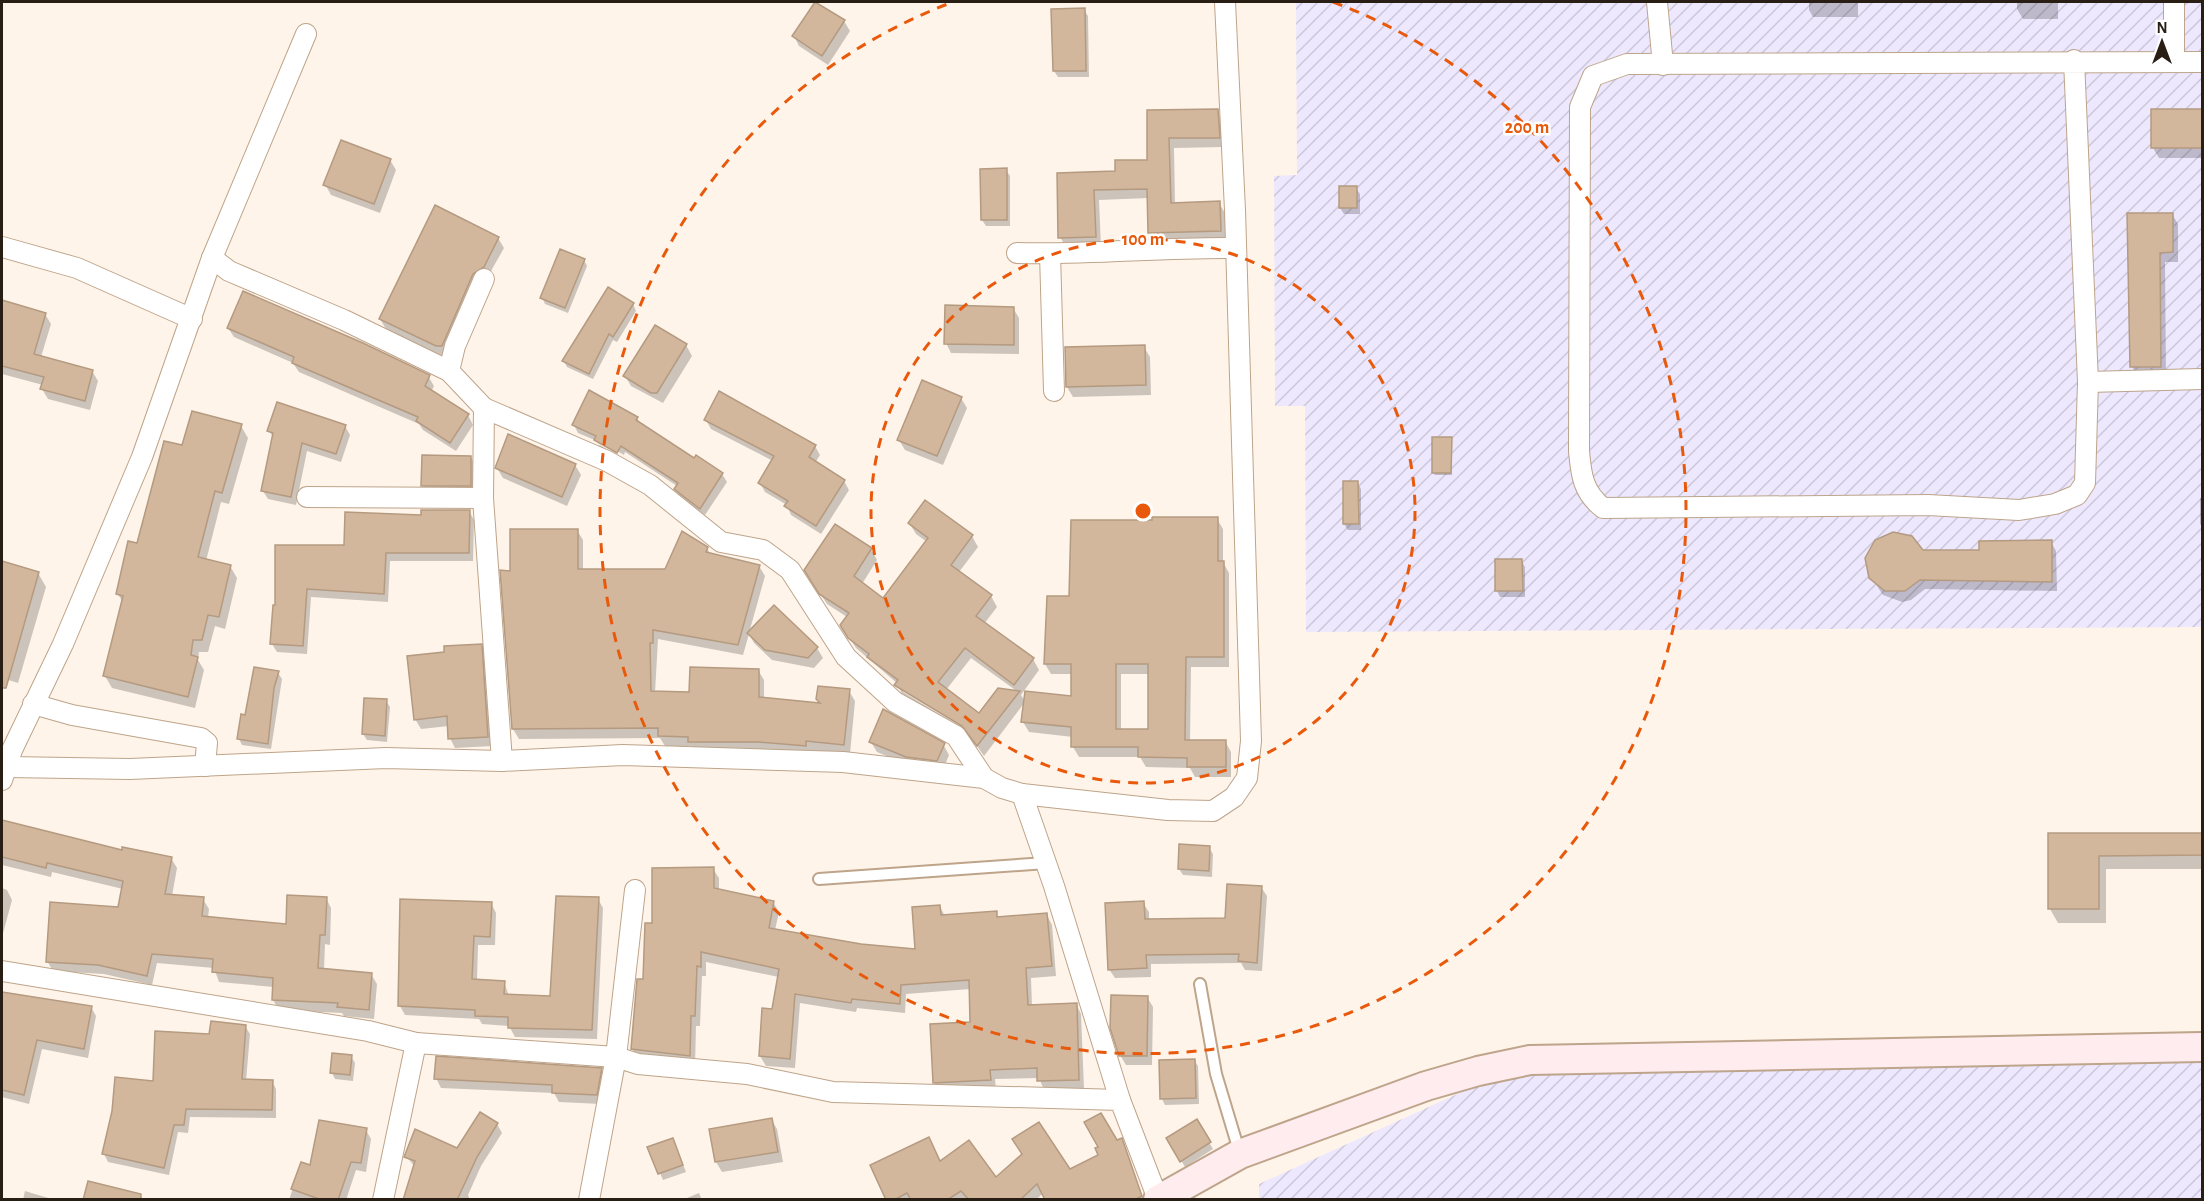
<svg xmlns="http://www.w3.org/2000/svg" width="2204" height="1201" font-family="'Alegreya Sans',sans-serif">
<defs>
<pattern id="industrial-furrows" width="10" height="10" patternUnits="userSpaceOnUse" patternTransform="scale(1.5)"><rect width="10" height="10" fill="#ede8fe"/><path d="M-1 1l2-2M0 10L10 0M9 11l2-2" fill="none" stroke="#cbc7d9"/></pattern>
</defs>
<rect width="100%" height="100%" fill="#fff4e9"/>
<g fill="url(#industrial-furrows)">
<polygon points="1296,2 2202,2 2202,627 1306,632 1305,406 1275,406 1274,176 1297,175"/>
<polygon points="2202,1057 2202,1199 1259,1200 1259,1184 1519,1066"/>
</g>
<g fill="#0003" fill-rule="evenodd">
<polygon points="1809,2 1858,2 1858,17 1813,17 1809,10"/>
<polygon points="2017,2 2058,2 2058,19 2023,19 2017,9"/>
<polygon points="1084,10 1088,16 1089,77 1058,77 1054,71"/>
<polygon points="844,21 850,31 828,65 799,46 794,36"/>
<polygon points="1217,111 1223,121 1224,147 1174,148 1175,204 1219,203 1225,213 1226,240 1155,242 1150,232 1149,198 1099,200 1101,247 1066,247 1060,237 1058,174 1116,172 1148,161 1148,112"/>
<polygon points="2153,111 2202,111 2202,158 2159,158 2153,148"/>
<polygon points="390,160 396,170 380,213 331,195 325,184"/>
<polygon points="1006,170 1010,176 1010,226 986,226 982,220"/>
<polygon points="1356,188 1360,194 1360,214 1344,214 1340,208"/>
<polygon points="2128,214 2172,214 2178,224 2178,262 2165,262 2166,376 2137,377 2132,366"/>
<polygon points="498,238 504,248 443,356 386,329 380,319"/>
<polygon points="584,260 587,266 568,313 545,304 542,297"/>
<polygon points="2,302 45,314 51,324 41,357 92,371 98,381 90,410 48,399 42,389 43,385 2,374"/>
<polygon points="633,304 636,311 617,342 613,340 593,379 567,367 564,361"/>
<polygon points="1013,308 1019,318 1019,354 951,353 946,343"/>
<polygon points="656,327 686,345 692,356 663,403 631,386 625,376"/>
<polygon points="228,328 428,376 434,386 431,392 468,415 473,425 456,451 423,430 419,424 299,372 293,363 234,337"/>
<polygon points="1144,347 1150,357 1151,395 1073,397 1067,387 1066,349"/>
<polygon points="961,398 967,408 943,465 905,450 899,440"/>
<polygon points="637,418 641,425 695,460 722,474 727,482 705,515 680,497 676,489 677,486 625,452 624,455 598,440 598,444 622,458 600,447 597,441 578,433 574,425"/>
<polygon points="706,420 815,446 820,455 815,463 844,481 849,490 821,534 791,515 787,505 765,492 760,483 773,461 711,429"/>
<polygon points="241,426 248,438 229,504 221,502 206,561 230,566 237,578 225,629 215,626 208,652 199,652 198,660 204,670 195,708 112,688 105,676 123,603 118,594 183,447"/>
<polygon points="345,426 350,435 341,462 307,451 296,505 268,499 263,491 274,438 269,431"/>
<polygon points="1451,438 1452,475 1435,475 1433,473"/>
<polygon points="471,457 476,467 476,496 429,495 423,485"/>
<polygon points="575,465 581,475 567,506 503,478 497,468"/>
<polygon points="1357,482 1361,489 1361,530 1348,530 1344,524"/>
<polygon points="2200,498 2202,498 2202,527 2200,524"/>
<polygon points="469,511 474,520 473,561 390,561 388,602 311,597 307,654 277,652 272,644 274,606 345,547 423,516"/>
<path d="M1217,519L1223,529V562L1229,573V667H1191L1190,741H1225L1231,752V777H1195L1190,768L1146,767L1140,757H1079L1073,747V737L1029,732L1023,722L1025,702L984,756L970,736L903,697L898,684L856,648L848,636L847,617L827,604L812,581L835,526L871,549L877,560L862,584L883,600L927,542L916,534L910,524L972,536L978,547L959,572L991,596L997,607L984,624L1033,659L1039,670L1021,695L1025,702L1073,697V674H1051L1045,664V631H1048L1070,597L1073,521ZM971,658L1018,692L980,715L946,690ZM1121,674H1150V731L1121,730ZM903,689L969,728L968,731L903,692Z"/>
<polygon points="577,530 583,540 583,571 666,570 707,548 710,554 759,566 765,576 749,633 774,607 817,648 823,658 814,668 772,660 754,643 749,634 743,655 658,639 655,693 691,693 758,670 764,680 764,699 821,704 849,691 855,701 850,754 811,750 811,756 696,752 692,746 665,746 660,738 519,739 513,729 511,572"/>
<polygon points="2051,542 2056,551 2057,591 1925,589 1911,600 1902,602 1883,595 1871,577 1923,552 1980,552"/>
<polygon points="1521,560 1525,567 1525,597 1500,597 1497,591"/>
<polygon points="2,563 38,573 46,587 18,683 2,678"/>
<polygon points="481,645 486,655 493,746 455,748 450,738 449,726 421,729 415,719 446,654"/>
<polygon points="278,673 282,679 271,749 242,745 239,739 246,717"/>
<polygon points="386,701 390,707 387,742 367,740 363,734"/>
<polygon points="871,742 943,744 949,755 943,770 913,767 877,752"/>
<polygon points="2,822 123,852 171,858 177,868 172,896 203,899 209,909 208,918 287,925 326,898 331,908 330,945 325,944 324,970 371,974 377,984 374,1019 344,1016 342,1013 279,1010 273,1000 274,987 219,982 214,968 157,963 152,985 104,974 53,971 47,961 119,909 123,889 52,872 51,877 2,865"/>
<polygon points="2202,834 2202,869 2106,869 2106,923 2058,923 2050,909 2049,835"/>
<polygon points="1209,848 1213,854 1212,877 1183,875 1179,869"/>
<polygon points="713,869 719,878 719,891 773,902 779,912 775,930 861,946 917,951 940,907 945,916 996,913 999,918 1047,915 1052,925 1056,976 1031,978 1032,1006 1076,1004 1081,1014 1084,1089 1044,1090 1039,1078 995,1079 996,1089 940,1092 934,1082 972,1024 970,989 906,994 905,1013 857,1008 856,1012 800,1003 795,1068 766,1066 760,1056 773,1011 779,977 706,962 706,976 702,976 700,1026 696,1026 695,1066 638,1059 632,1049 653,925"/>
<polygon points="1261,887 1267,896 1262,971 1245,970 1241,963 1151,964 1151,977 1115,978 1109,969 1143,903 1149,912 1149,921 1226,920"/>
<polygon points="2,888 7,890 12,900 2,937"/>
<polygon points="598,899 603,908 597,1039 515,1037 509,1026 482,1024 479,1019 405,1015 400,1006 491,903 496,913 495,945 478,945 477,981 504,982 509,996 552,997"/>
<polygon points="2,993 91,1007 96,1016 88,1058 42,1049 29,1104 2,1097"/>
<polygon points="1147,997 1153,1007 1152,1065 1126,1065 1120,1055"/>
<polygon points="245,1026 250,1034 246,1081 272,1081 276,1089 276,1118 190,1117 188,1133 178,1132 169,1175 108,1162 104,1154 113,1112 155,1082 211,1035"/>
<polygon points="351,1056 355,1063 353,1081 335,1079 332,1073"/>
<polygon points="1194,1060 1198,1066 1199,1104 1165,1105 1162,1099"/>
<polygon points="601,1069 606,1079 601,1104 559,1102 554,1093 441,1088 436,1078"/>
<polygon points="771,1119 777,1129 783,1162 722,1172 716,1162 710,1130"/>
<polygon points="1196,1121 1213,1149 1185,1167 1168,1139"/>
<polygon points="497,1124 502,1133 481,1166 468,1195 470,1200 405,1200 415,1167 406,1156 457,1150"/>
<polygon points="366,1130 371,1139 366,1172 356,1170 346,1200 289,1200 301,1164 312,1167"/>
<polygon points="1121,1140 1144,1200 1047,1200 1043,1193 1036,1200 888,1200 940,1163 996,1179 1069,1171 1100,1155"/>
<polygon points="676,1146 686,1172 663,1180 649,1148"/>
<polygon points="25,1191 55,1200 23,1200"/>
<polygon points="699,1193 702,1200 682,1200"/>
</g>
<g fill="#d2b79c" stroke="#b49a80" stroke-width="1.5" fill-rule="evenodd">
<polygon points="815,2 845,20 822,56 792,36"/>
<polygon points="1085,8 1086,71 1053,71 1051,9"/>
<polygon points="1218,109 1220,138 1169,138 1171,203 1220,201 1221,231 1148,233 1147,189 1094,190 1096,237 1058,238 1057,173 1115,171 1115,160 1147,160 1147,110"/>
<rect x="2151" y="109" width="51" height="39"/>
<polygon points="341,140 391,159 374,204 323,185"/>
<polygon points="1007,168 1007,220 981,220 980,169"/>
<rect x="1339" y="186" width="18" height="22"/>
<polygon points="435,205 499,237 484,267 473,274 442,346 436,346 379,319"/>
<polygon points="2127,213 2173,213 2173,252 2160,253 2161,367 2130,367"/>
<polygon points="560,249 585,259 565,308 540,298"/>
<polygon points="608,287 634,303 613,337 609,334 589,374 562,361"/>
<polygon points="243,291 363,343 430,375 425,386 469,414 450,443 416,421 418,417 292,363 294,357 227,328"/>
<polygon points="2,300 46,313 34,354 93,370 85,401 40,389 44,377 2,366"/>
<polygon points="945,305 1014,307 1014,345 944,344"/>
<polygon points="655,325 687,344 657,393 651,393 623,376"/>
<polygon points="1145,345 1146,385 1066,387 1065,347"/>
<polygon points="922,380 962,397 937,456 897,440"/>
<polygon points="589,390 638,417 636,420 694,458 696,455 723,473 700,509 674,489 678,483 621,446 617,453 594,440 596,436 572,425"/>
<polygon points="719,391 816,445 809,457 845,480 816,526 784,506 788,501 758,483 774,456 704,420"/>
<polygon points="277,402 346,425 336,454 302,443 291,497 261,491 273,433 267,431"/>
<polygon points="192,411 242,424 222,493 215,491 198,557 231,565 219,617 208,615 202,640 193,640 191,655 198,657 188,697 103,676 123,596 116,594 128,541 137,543 164,441 182,445"/>
<polygon points="508,434 576,464 562,497 495,468"/>
<polygon points="1432,437 1452,437 1451,473 1432,473"/>
<polygon points="422,455 471,456 471,486 421,486"/>
<polygon points="1343,481 1358,481 1359,524 1343,524"/>
<polygon points="925,500 973,535 951,565 992,595 976,616 1034,658 1014,685 965,648 938,682 979,713 998,688 1020,691 977,746 962,726 894,685 898,680 867,657 869,654 848,638 840,625 849,613 819,594 804,570 835,524 872,548 854,576 883,598 928,538 908,523"/>
<polygon points="421,510 470,510 469,553 386,553 384,594 307,589 303,646 270,644 273,605 275,605 275,545 344,545 345,512 421,515"/>
<path d="M1152,517H1218V561H1224V657H1186L1185,740H1226V767H1187V758L1138,757V747H1071V727L1021,722L1025,691L1071,696V664H1044L1047,596H1069L1071,520H1152ZM1116,664H1148V729H1116Z"/>
<polygon points="510,529 578,529 578,569 665,569 682,531 708,547 706,552 760,565 738,645 653,630 653,643 650,643 651,691 689,692 690,667 759,669 759,697 820,703 816,699 818,686 850,689 844,745 806,741 806,746 758,742 688,742 688,737 658,736 658,728 512,729 500,570 510,571"/>
<polygon points="1893,532 1912,536 1923,550 1979,550 1979,541 2052,540 2052,582 1920,580 1905,591 1885,591 1869,578 1865,558 1875,540"/>
<polygon points="1495,559 1522,559 1523,591 1495,591"/>
<polygon points="2,561 39,572 6,688 2,688"/>
<polygon points="774,605 818,647 808,658 765,650 747,633"/>
<polygon points="482,644 488,737 448,739 447,716 414,720 407,656 444,652 444,646"/>
<polygon points="254,667 279,671 274,688 268,744 237,739 241,714 245,715"/>
<polygon points="364,698 387,699 385,736 362,734"/>
<polygon points="883,709 945,743 937,761 906,757 869,742"/>
<polygon points="2,820 122,850 122,847 172,857 165,894 204,897 202,916 286,924 287,895 327,897 325,935 320,935 318,968 372,973 369,1010 337,1007 338,1003 272,1000 273,978 212,972 213,959 152,954 147,976 98,965 46,962 50,902 118,907 123,881 47,863 46,868 2,857"/>
<polygon points="2048,833 2202,833 2202,855 2099,856 2099,909 2048,909"/>
<polygon points="1179,844 1210,846 1209,871 1178,869"/>
<polygon points="714,867 714,888 774,901 769,928 861,944 915,949 912,907 940,905 941,915 997,911 997,917 1047,913 1052,966 1026,968 1028,1005 1077,1003 1079,1080 1037,1081 1037,1068 990,1070 991,1080 933,1083 930,1024 970,1022 969,980 901,985 900,1004 852,999 851,1003 795,994 790,1059 759,1056 762,1008 772,1009 779,969 701,952 701,967 697,966 695,1016 691,1016 690,1056 631,1049 637,979 643,979 645,923 652,923 652,868"/>
<polygon points="1227,884 1262,886 1257,963 1238,961 1239,954 1146,955 1147,968 1108,970 1105,903 1144,901 1145,919 1225,918"/>
<polygon points="556,896 599,897 592,1030 508,1028 508,1017 475,1016 475,1010 398,1006 400,899 492,902 490,937 474,936 472,979 505,981 504,994 550,996"/>
<polygon points="2,992 92,1006 84,1049 37,1040 24,1095 2,1090"/>
<polygon points="1111,995 1148,996 1147,1056 1119,1056 1110,1028"/>
<polygon points="211,1021 246,1025 242,1079 273,1080 272,1110 186,1109 184,1125 174,1125 164,1168 102,1154 112,1111 115,1077 153,1081 155,1031 209,1034"/>
<polygon points="332,1053 352,1055 350,1075 330,1073"/>
<polygon points="436,1056 602,1068 597,1095 552,1093 552,1085 434,1079"/>
<polygon points="1195,1059 1196,1098 1160,1099 1159,1060"/>
<polygon points="480,1112 498,1123 477,1157 457,1200 403,1200 415,1161 404,1157 415,1129 457,1148"/>
<polygon points="1101,1113 1117,1140 1122,1138 1142,1196 1134,1200 1045,1200 1037,1184 1020,1200 969,1200 961,1191 947,1200 911,1200 907,1193 894,1200 886,1200 870,1165 929,1137 940,1161 969,1140 996,1177 1022,1154 1012,1139 1039,1122 1070,1169 1098,1155 1095,1148 1098,1147 1084,1122"/>
<polygon points="772,1118 778,1152 715,1162 709,1129"/>
<polygon points="1197,1119 1211,1142 1180,1162 1166,1138"/>
<polygon points="319,1120 367,1128 361,1163 351,1162 338,1200 322,1200 291,1189 301,1162 310,1165"/>
<polygon points="673,1138 683,1165 658,1174 647,1147"/>
<polygon points="88,1181 141,1194 141,1200 83,1200"/>
</g>
<g fill="none" stroke-linecap="round" stroke-linejoin="round">
<g stroke="#bea48a" stroke-width="14">
<g id="lane">
<polyline points="819,879 1046,863"/>
<polyline points="1200,984 1216,1074 1240,1154"/>
</g>
</g>
<g stroke="#bea48a" stroke-width="22">
<g id="street">
<polyline points="1657,2 1663,65"/>
<polyline points="2174,2 2174,61"/>
<path d="M2074,60L2088,382L2085,483L2077,495L2055,504L2019,510L1928,505L1603,508C1583,492 1581,475 1579,451L1580,107L1593,76L1627,64L2202,62"/>
<polyline points="2,247 77,268 192,319"/>
<path d="M1017,253C1090,255 1162,247 1235,248"/>
<polyline points="1050,254 1054,391"/>
<polyline points="212,258 229,271 344,320 449,371 484,408 607,461 650,485 721,542 763,550 790,570 846,657 895,702 956,736 984,778"/>
<polyline points="449,371 455,346 484,279"/>
<polyline points="2088,382 2202,379"/>
<polyline points="484,408 483,498 502,761"/>
<polyline points="307,497 483,498"/>
<polyline points="33,704 72,715 201,738 207,743 205,766"/>
<polyline points="8,767 130,769 386,758 502,761 623,755 843,762 984,778 1002,788 1022,794 1054,886 1120,1100"/>
<polyline points="2,780 12,750 63,644 142,457 212,258 306,34"/>
<polyline points="1022,794 1168,810 1213,811 1234,797 1247,778 1251,741 1235,210 1225,2"/>
<polyline points="2,971 368,1031 416,1043 383,1200"/>
<polyline points="416,1043 616,1057 635,890"/>
<polyline points="589,1200 616,1057 638,1064 747,1074 833,1092 1120,1100 1158,1199"/>
</g>
</g>
<g stroke="#bea48a" stroke-width="32">
<polyline id="secondary" points="1158,1200 1240,1154 1426,1086 1478,1071 1530,1060 2202,1047"/>
</g>
<use href="#lane" stroke="#fff" stroke-width="10"/>
<use href="#street" stroke="#fff" stroke-width="20"/>
<use href="#secondary" stroke="#feecee" stroke-width="28"/>
</g>
<g fill="none" stroke="#e8590c" stroke-width="3" stroke-dasharray="10 8">
<circle cx="1143" cy="511" r="272"/>
<path d="M1333 2A543 543 0 1 1 953 2"/>
</g>
<circle cx="1143" cy="511" r="9" fill="#e8590c" stroke="#fff" stroke-width="3"/>
<g font-size="18" text-anchor="middle" font-weight="bold" fill="#e8590c" stroke="#fff" stroke-width="5" stroke-linejoin="round" paint-order="stroke">
<text x="1527" y="133">200 m</text>
<text x="1143" y="245">100 m</text>
</g>
<rect width="2204" height="1201" fill="none" stroke="#281e14" stroke-width="6"/>
<g transform="translate(2162 42)" stroke="#ffffff" stroke-width="4.5" paint-order="stroke">
<path d="M0-4.5L10 22L0 15L-10 22Z" fill="#281e14"/>
<text y="-9" font-size="16" font-weight="bold" text-anchor="middle" fill="#281e14">N</text>
</g>
</svg>
